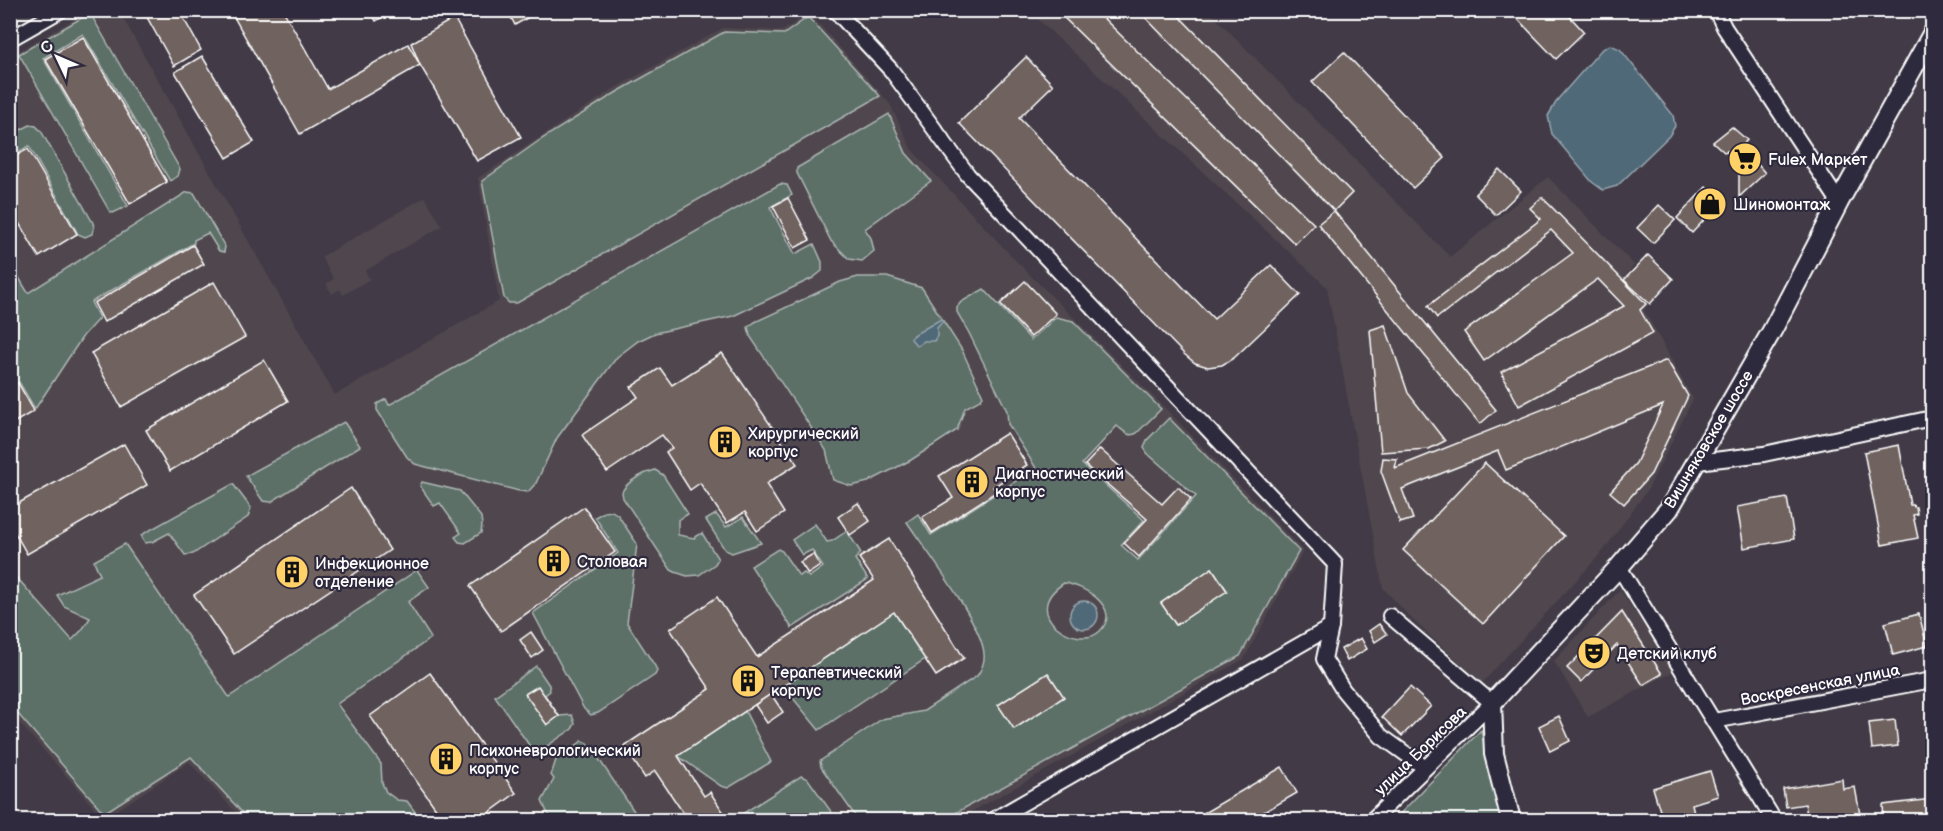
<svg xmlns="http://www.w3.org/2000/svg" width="1943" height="831" font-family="'Balsamiq Sans',sans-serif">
<rect width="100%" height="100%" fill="#423b47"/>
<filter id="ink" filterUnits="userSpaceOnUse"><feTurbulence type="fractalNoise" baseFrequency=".0167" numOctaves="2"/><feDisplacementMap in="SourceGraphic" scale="12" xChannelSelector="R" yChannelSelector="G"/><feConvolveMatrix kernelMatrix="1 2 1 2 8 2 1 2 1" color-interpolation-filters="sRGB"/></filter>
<g filter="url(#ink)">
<g fill="#50474e">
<polygon points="89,11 119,11 335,395 499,301 478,178 615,88 723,28 782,31 809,13 890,104 912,150 1018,263 1167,410 1303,551 1244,659 957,820 243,820 189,762 104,819 11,713 10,56"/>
<polygon points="1029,11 1209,11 1450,257 1548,177 1634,265 1623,279 1649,304 1644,310 1693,399 1648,489 1603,551 1482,683 1415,622 1383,588 1327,287"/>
<polygon points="425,197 442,226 365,271 370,279 343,295 340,289 332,294 326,284 334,279 321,257"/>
<polygon points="1620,590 1674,671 1588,717 1554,661"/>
</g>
<g fill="#5c6f68" stroke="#aeb7b4" stroke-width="1.5" fill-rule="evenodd">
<polygon points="90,13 180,169 178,176 170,181 83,34 43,58 128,206 113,213 110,212 19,54"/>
<polygon points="808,17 880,96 517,303 509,303 504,298 482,181 540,140 617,92 724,32 784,34"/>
<polygon points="889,114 906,153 931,181 865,229 871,238 874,251 862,261 849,259 831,241 797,173 797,168"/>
<polygon points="30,125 36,126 41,131 93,223 94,227 92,234 85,237 78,234 29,146 11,156 11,135"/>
<polygon points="780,184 787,185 792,195 770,207 795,254 814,244 822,262 822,271 813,278 733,316 655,333 638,341 617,357 557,438 536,483 528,492 519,491 415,464 407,457 377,410 377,404 386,399 389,405"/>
<polygon points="187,192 194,193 225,247 224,252 219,251 208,233 194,240 194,243 91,302 99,318 83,336 35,409 19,382 11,386 11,264 28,293"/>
<polygon points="858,277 887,277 922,288 962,350 983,396 980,400 965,408 957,430 911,460 868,482 851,486 833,480 826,450 750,336 748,327 755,322 840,282"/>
<path d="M984,289L1031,340L1056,317L1073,321L1161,409L1137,433C1128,438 1124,431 1117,426L1082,464L1144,520L1121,545L1138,560L1196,496L1148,454L1144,448L1147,440L1169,418L1299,551L1240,656L943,820H858L821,767L820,761L882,719L924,711L977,676C981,670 985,661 984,654C983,625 925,549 907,522L918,514L931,535L1036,468L1008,424L1007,411L969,333L957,312V307L961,302ZM1212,568L1227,590L1176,625L1161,603ZM1064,583C1083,585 1123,608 1100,631C1079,652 1016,614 1064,583Z"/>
<polygon points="344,422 360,446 271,502 263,501 246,476"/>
<path d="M655,470L663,475L688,514L678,520V535L694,538L702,533L718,559L715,564L699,575L687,576L675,572L671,570L623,498L622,492C627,481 644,473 655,470Z"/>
<polygon points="422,482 460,491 481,517 482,525 481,533 465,543 459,542 455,537 461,533 440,503 434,506 420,486"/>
<polygon points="233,484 251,508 248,517 193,554 185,555 169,533 152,542 145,543 141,535"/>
<polygon points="612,511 618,515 637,544 627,623 655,666 657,671 655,675 598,713 591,715 584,709 533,613 618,553 595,517 604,512"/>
<polygon points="716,514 726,527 743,517 761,543 732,553 725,550 706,520"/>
<polygon points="815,524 827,542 832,541 847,531 861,553 855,559 868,579 792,628 751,566 778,549 782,551 799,576 804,573 809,577 823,567 812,550 802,555 792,540"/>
<polygon points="125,544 229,697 417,570 429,587 408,602 431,638 337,704 381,764 382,783 386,792 397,800 407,801 421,820 249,820 191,757 104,813 11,706 11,571 72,640 82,630 90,618 64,606 57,595 100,575 94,561"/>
<polygon points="894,612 925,659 819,730 783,686"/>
<polygon points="536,666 549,685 550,691 545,695 559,716 572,715 575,724 572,729 541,750 534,750 529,745 495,696"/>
<polygon points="745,711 771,762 728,788 721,786 678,756"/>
<polygon points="1481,730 1502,820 1394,820"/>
<polygon points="582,741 588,743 640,820 553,820 547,812 542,801 554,779 551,775 556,760"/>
<polygon points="801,776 808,779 837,820 733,820"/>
</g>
<g fill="#506978" stroke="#96a5ae" stroke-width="1.5">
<polygon points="1610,45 1620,49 1673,115 1675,126 1669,136 1617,186 1603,190 1592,182 1552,134 1548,116 1558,99 1601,50"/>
<polygon points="941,319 943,321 937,328 937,336 934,341 924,341 917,346 911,339 912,336"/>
<circle cx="1084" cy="615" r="14"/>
</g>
<g fill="#6f625e" stroke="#fff" stroke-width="1.5">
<polygon points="143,10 179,10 201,50 174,66"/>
<polygon points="230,10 283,10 328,89 408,44 420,65 300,134"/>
<polygon points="370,10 394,10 376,21"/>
<polygon points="507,10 541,10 515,25"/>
<polygon points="1056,10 1095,10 1314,224 1295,244"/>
<polygon points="1138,10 1173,10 1352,193 1334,211"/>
<polygon points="1509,10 1564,10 1584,32 1556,59"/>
<polygon points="454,18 521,137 477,161 420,65 411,43"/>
<polygon points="83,37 167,182 130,204 45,59"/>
<polygon points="1344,52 1445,158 1413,188 1312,82"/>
<polygon points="202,56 254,142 227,158 175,72"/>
<polygon points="1026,57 1053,85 1019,118 1214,319 1271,265 1300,295 1234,358 1222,365 1208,367 1195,363 1184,354 959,123"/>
<polygon points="1732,127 1747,140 1742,146 1724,152 1713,142"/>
<polygon points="1742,146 1765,173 1739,197 1739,166 1726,152"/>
<polygon points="28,149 77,234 39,257 10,208 10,159"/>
<polygon points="1499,169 1521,191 1496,215 1475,194"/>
<polygon points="1706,187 1721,202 1692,233 1677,218"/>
<polygon points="1542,197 1646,304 1640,310 1653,333 1519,406 1501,372 1624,306 1598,279 1484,361 1464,332 1573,253 1551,230 1437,318 1428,306 1541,219 1530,208"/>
<polygon points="788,198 810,240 795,248 773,206"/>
<polygon points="1659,205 1675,220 1653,243 1637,228"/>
<polygon points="1334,211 1496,410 1480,424 1318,224"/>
<polygon points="193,245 204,264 104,322 94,303"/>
<polygon points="1648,255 1673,279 1650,304 1624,280"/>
<polygon points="1025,281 1056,314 1031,337 1000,304"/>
<polygon points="214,282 245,337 121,407 91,353"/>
<polygon points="1385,325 1408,393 1445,441 1429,449 1381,452 1370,330"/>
<polygon points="722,353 797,464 766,484 784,513 757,531 745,512 727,523 700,483 690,490 666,452 672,448 662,435 607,472 582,435 638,397 631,387 660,368 672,385"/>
<polygon points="264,360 288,401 170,471 146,430"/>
<polygon points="1667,360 1688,396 1651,474 1624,504 1610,492 1636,463 1663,405 1506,470 1498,451 1402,489 1413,519 1400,523 1381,471 1383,458 1397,459 1395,468"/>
<polygon points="18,383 34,411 10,425 10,387"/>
<polygon points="1007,433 1027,465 993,487 996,492 932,533 922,517 953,498 939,476"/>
<polygon points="124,444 147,485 27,554 10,524 10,508"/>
<polygon points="1899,445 1910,505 1913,505 1914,507 1916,507 1917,514 1913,515 1918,538 1882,545 1864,452"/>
<polygon points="1100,449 1162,504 1178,487 1191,499 1139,557 1124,543 1147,519 1085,465"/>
<polygon points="1485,463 1564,536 1483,624 1403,550"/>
<polygon points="351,488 390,550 234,654 194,595"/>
<polygon points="1787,498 1794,539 1744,548 1737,507"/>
<polygon points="858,503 870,521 850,535 838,517"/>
<polygon points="584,507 615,552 501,631 470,586"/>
<polygon points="889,539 964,658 936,676 894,612 678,756 704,796 710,792 724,813 713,820 688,820 655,771 645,778 624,746 710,689 670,629 717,597 757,657 874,580 859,558"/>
<polygon points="813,554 820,566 808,574 800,562"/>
<polygon points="1212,568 1227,591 1176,625 1161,603"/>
<polygon points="1622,612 1662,674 1643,685 1617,645 1581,682 1567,668"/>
<polygon points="1919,614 1927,646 1893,655 1885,623"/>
<polygon points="1379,624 1387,634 1375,642 1369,631"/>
<polygon points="531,632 543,650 532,658 520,640"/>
<polygon points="1361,638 1367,649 1347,661 1341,649"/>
<polygon points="430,673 516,793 479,820 444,820 370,716"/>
<polygon points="1048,673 1064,697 1014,729 998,705"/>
<polygon points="538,686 559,716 547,725 525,694"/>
<polygon points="1410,687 1431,706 1402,736 1382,717"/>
<polygon points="771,694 783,712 767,723 755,705"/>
<polygon points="1559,716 1570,741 1550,751 1539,726"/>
<polygon points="1895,720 1898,746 1872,749 1869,723"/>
<polygon points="1282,767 1297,793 1250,820 1192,820"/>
<polygon points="1710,771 1718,796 1692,804 1695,817 1684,820 1671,820 1670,815 1662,817 1653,788"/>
<polygon points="1842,779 1843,789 1855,787 1861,820 1808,820 1805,804 1786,807 1783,789"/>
<polygon points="1932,799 1932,820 1884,820 1883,805"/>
</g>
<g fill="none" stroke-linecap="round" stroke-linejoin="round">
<g stroke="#fff" stroke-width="18">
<g id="street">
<polyline points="835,10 891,70 968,175 1335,564 1331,627 1324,659 1343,690 1381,736 1424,767"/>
<polyline points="1716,10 1724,27 1839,202"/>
<polyline points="10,39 61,10"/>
<polyline points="1697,462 1764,454 1932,418"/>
<polyline points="1619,567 1774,820"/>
<polyline points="1714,721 1932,680"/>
<polyline points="993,820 1331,627"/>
<polyline points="1372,820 1492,703 1390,616"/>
</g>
</g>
<g stroke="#fff" stroke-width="22">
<polyline id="secondary" points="1511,820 1494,754 1492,703 1619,567 1669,509 1773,329 1839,202 1932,34"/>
</g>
<use href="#street" stroke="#2f2a3d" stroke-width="14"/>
<use href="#secondary" stroke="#2f2a3d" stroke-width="18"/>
</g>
</g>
<defs>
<g id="supermarket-disc" transform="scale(1.725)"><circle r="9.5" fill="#ffd166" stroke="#2f2a3d"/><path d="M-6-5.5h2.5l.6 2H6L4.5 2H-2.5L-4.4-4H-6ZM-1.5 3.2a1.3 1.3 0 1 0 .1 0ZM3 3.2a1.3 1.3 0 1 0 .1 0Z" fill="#111"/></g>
<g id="shop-disc" transform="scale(1.725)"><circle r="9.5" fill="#ffd166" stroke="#2f2a3d"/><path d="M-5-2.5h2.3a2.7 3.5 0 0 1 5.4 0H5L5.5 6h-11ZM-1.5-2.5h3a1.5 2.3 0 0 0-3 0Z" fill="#111"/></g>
<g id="building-disc" transform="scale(1.725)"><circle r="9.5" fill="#ffd166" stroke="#2f2a3d"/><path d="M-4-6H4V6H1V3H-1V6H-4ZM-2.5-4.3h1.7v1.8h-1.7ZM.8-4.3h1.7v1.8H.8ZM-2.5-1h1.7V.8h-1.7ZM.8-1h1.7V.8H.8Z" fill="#111"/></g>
<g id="theatre-disc" transform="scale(1.725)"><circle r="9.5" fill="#ffd166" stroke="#2f2a3d"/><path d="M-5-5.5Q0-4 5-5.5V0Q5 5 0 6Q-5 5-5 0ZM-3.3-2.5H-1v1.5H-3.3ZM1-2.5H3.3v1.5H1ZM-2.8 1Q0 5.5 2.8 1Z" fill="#111"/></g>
</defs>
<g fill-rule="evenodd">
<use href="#supermarket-disc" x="1745" y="159"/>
<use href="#shop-disc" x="1710" y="204"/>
<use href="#building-disc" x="725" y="442"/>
<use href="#building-disc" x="972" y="482"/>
<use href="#building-disc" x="554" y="561"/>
<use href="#building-disc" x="292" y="572"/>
<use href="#theatre-disc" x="1594" y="653"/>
<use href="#building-disc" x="748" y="681"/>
<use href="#building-disc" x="446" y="759"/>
</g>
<g text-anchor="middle" stroke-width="4.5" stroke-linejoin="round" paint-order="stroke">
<g font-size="16" fill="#fff" stroke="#2f2a3d" text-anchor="start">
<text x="1768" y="165">Fulex Маркет</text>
<text x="1733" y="210">Шиномонтаж</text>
<text x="748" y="439">Хирургический<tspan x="748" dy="18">корпус</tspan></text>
<text x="995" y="479">Диагностический<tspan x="995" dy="18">корпус</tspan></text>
<text x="577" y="567">Столовая</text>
<text x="315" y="569">Инфекционное<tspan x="315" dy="18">отделение</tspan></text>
<text x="1617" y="659">Детский клуб</text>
<text x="771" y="678">Терапевтический<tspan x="771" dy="18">корпус</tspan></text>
<text x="469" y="756">Психоневрологический<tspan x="469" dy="18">корпус</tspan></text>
</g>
<g font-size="16" fill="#fff" stroke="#2f2a3d">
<text transform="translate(1708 439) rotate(-59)" y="6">Вишняковское шоссе</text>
<text transform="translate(1820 684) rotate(-11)" y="6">Воскресенская улица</text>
<text transform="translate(1420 750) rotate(-44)" y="6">улица Борисова</text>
</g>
</g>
<rect width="1943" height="831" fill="none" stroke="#2f2a3d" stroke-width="36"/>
<rect x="18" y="18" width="1907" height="795" fill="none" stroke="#fff" stroke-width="2" filter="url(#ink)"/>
<g transform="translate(57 57) rotate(314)" stroke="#2f2a3d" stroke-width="4.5" paint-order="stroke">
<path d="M0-4.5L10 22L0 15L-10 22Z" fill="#ffffff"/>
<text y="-9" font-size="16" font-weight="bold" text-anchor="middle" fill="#ffffff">С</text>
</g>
</svg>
